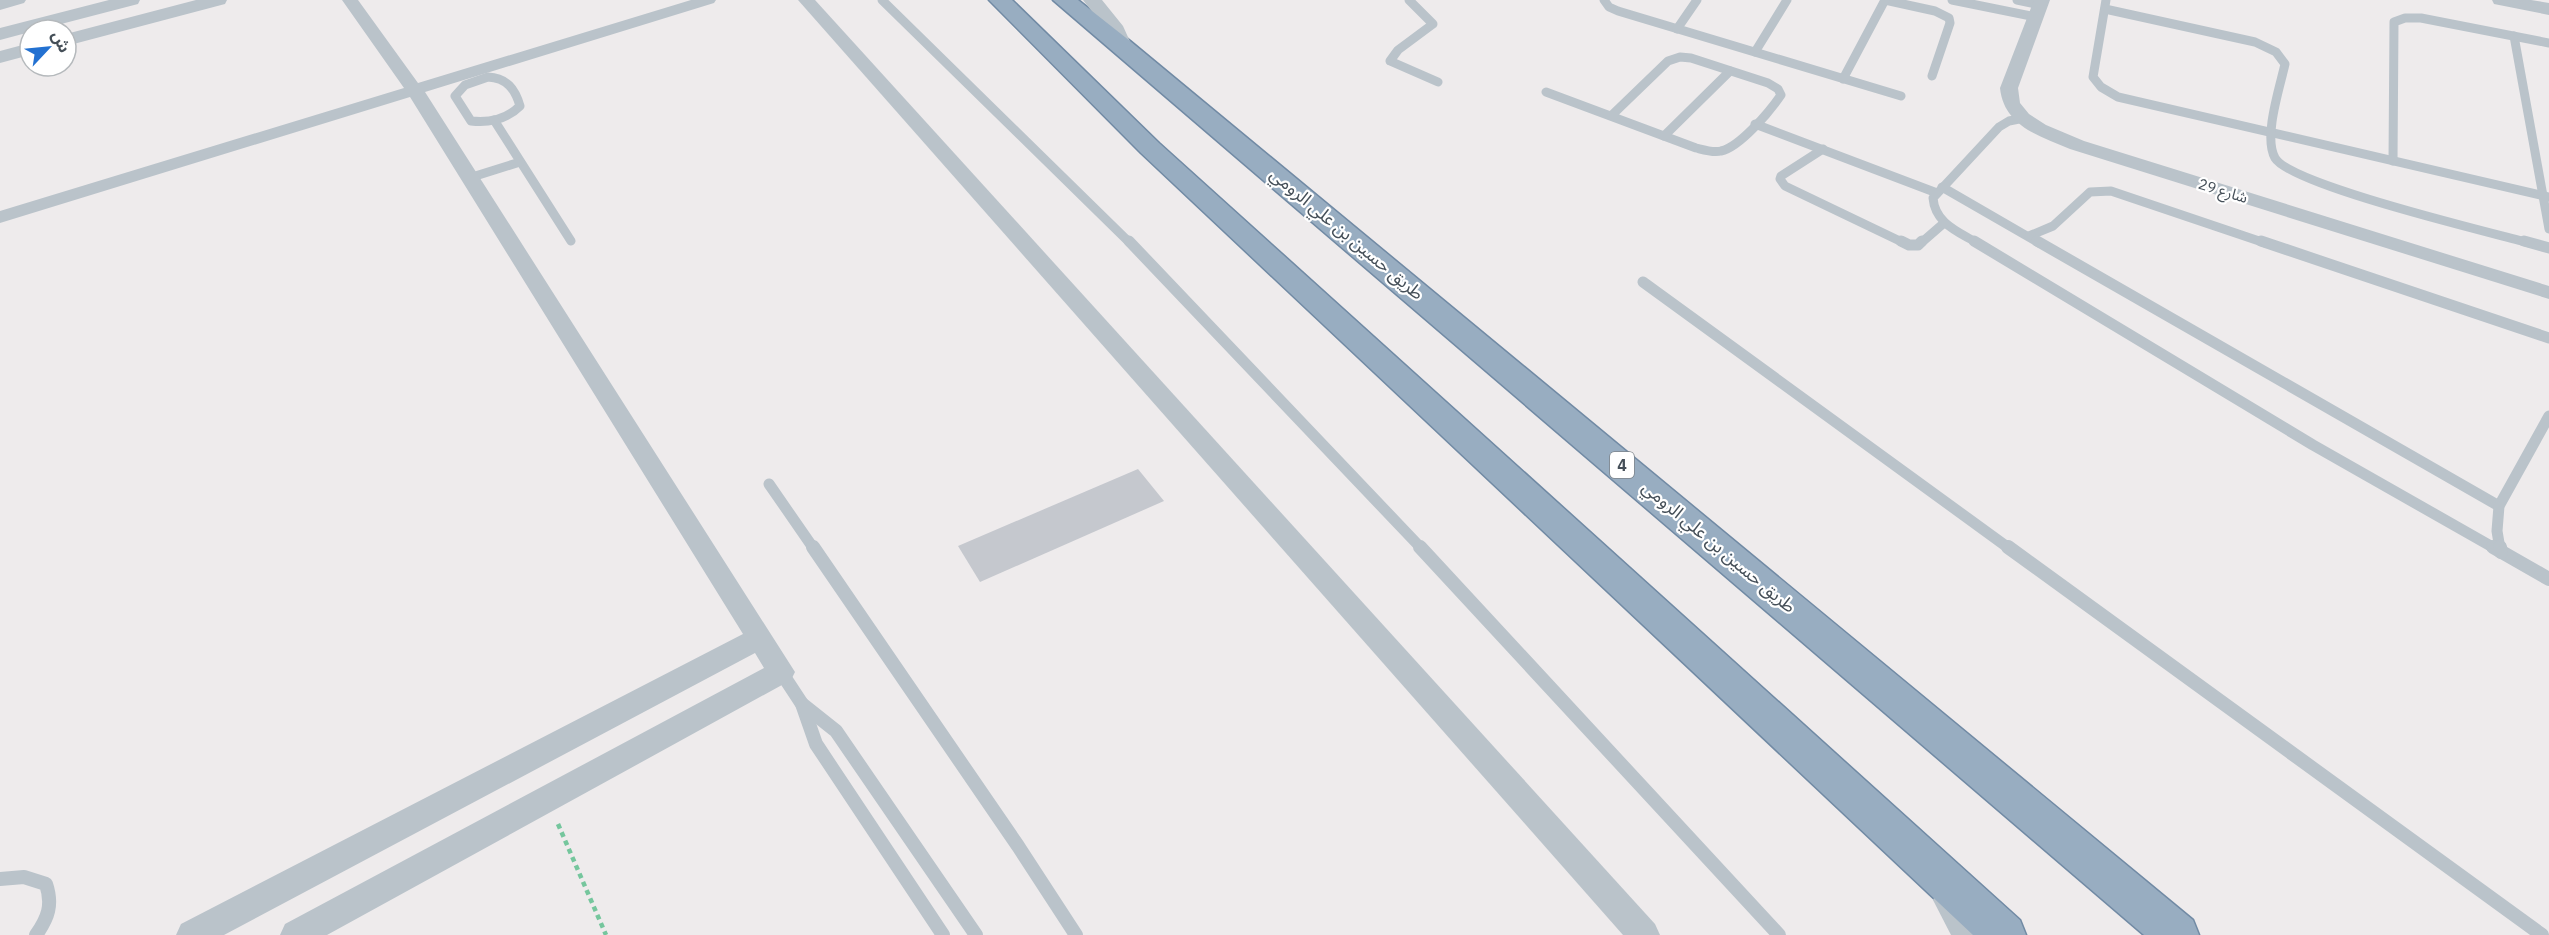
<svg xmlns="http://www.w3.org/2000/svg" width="2549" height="935" font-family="'IBM Plex Sans','Noto Sans Arabic',sans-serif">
<rect width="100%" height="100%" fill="#eeebec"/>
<polygon fill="#c5c8ce" points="1138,469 1164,501 980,582 958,546"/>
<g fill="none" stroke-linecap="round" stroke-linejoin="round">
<g stroke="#718aa4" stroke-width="3">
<g id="trunk">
<polygon points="989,0 1012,0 1159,143 2020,920 2026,935 1973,935 1141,153"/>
<polygon points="1053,0 1078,0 1130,41 2193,920 2199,935 2144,935"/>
</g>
</g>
<polyline stroke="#75c69d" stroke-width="4.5" stroke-dasharray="5 4" stroke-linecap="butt" points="558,824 606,935"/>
<g stroke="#bac3ca" stroke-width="9">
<polyline points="882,0 1130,243"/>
<polyline points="1409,0 1433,24 1398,50 1390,61 1438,82"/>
<polyline points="1604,0 1609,7 1618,11 1901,96"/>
<polyline points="1885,0 1935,11 1949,18 1950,23 1932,76"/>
<polyline points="1952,0 2036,17"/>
<polyline points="2017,0 2040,5"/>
<polyline points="2106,0 2093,77 2101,87 2118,97 2549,197"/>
<path d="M2105,9L2255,42L2276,52L2285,64C2280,87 2263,137 2275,158C2291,185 2489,232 2529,243"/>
<polyline points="1677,29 1697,0"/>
<polyline points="2514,36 2549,229"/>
<polyline points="1755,52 1787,0"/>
<path d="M488,77C507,78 515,89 520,106C507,119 489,123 471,121L455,96L465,85Z"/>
<polyline points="1843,79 1885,0"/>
<path d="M1546,92L1696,148C1704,150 1713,153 1721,151C1740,147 1770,111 1781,95L1778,89L1768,83L1691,58L1680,57L1668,61L1611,116"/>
<polyline points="494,120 571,241"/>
<polyline points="1755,124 1937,193"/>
<polyline points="1664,136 1730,71"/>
<polyline points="1823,149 1781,176 1780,179 1785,186 1904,243"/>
<polyline points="2393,161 2394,22 2405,18 2421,18 2549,43"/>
<polyline points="469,178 520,162"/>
<polyline points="1942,187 2039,243"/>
<polyline points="2029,236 2053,226 2090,192 2111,191 2265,243"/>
<polyline points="1921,243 1944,223"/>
<path d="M1977,243C1957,231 1935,223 1933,198L1999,127L2009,121L2024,118"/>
</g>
<g stroke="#bac3ca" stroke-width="11">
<polyline points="1129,241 1422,549"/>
<polyline points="1901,241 1909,245 1918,245 1922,241"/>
<polyline points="1974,241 2313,445 2496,549"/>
<polyline points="2037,241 2499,506"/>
<polyline points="2261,241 2549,338"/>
<polyline points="2524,241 2549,248"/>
<polyline points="1643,282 2010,549"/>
<polyline points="769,484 814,549"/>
<polyline points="2500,549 2497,531 2499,506 2549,416"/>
</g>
<g stroke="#bac3ca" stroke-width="14">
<polyline points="813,547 1018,846 1076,935"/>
<polyline points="1420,547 1779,935"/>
<polyline points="2008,547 2542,935"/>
<polyline points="2493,547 2549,579"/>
<polyline points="2500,547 2501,552"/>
<polyline points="781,672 802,704 816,744 943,935"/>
<polyline points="802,704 836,731 976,935"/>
<path d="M0,879L24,877L46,884C53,905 48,918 36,935"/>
</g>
<g fill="#bac3ca" fill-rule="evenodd">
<polygon points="0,0 26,0 24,3 0,10"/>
<polygon points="342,0 358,0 418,83 691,0 716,0 714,3 425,92 795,672 791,680 327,935 280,935 285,924 764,668 755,653 224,935 176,935 181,924 743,634 410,97 0,223 0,211 404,88"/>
<polygon points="798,0 815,0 1655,924 1660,935 1623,935"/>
<path d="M2034,0H2050L2018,88L2020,103L2029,114L2046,125L2084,141L2549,286V299L2070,149C2039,136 2004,126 2000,88Z"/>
<polygon points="1949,885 1960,890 1984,935 1951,935 1933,900 1938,890"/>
</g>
<g fill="#bac3ca" fill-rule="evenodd">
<polygon points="109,0 140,0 138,4 38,30 30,30 30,32 0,40 0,28"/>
<polygon points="196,0 227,0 225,4 66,46 66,34"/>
<polygon points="1083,0 1102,0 1123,26 1132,46 1129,50 1115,50 1104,27"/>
<polygon points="2492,0 2531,0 2549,3 2549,15 2494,4"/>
<polygon points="30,43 30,55 0,63 0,51"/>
</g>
<use href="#trunk" fill="#98adc1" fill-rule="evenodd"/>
</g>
<g text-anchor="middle" stroke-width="4.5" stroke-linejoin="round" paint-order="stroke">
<g font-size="15" fill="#454f58" stroke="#fff">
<text transform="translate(2223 191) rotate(17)" y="5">شارع 29</text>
</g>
<rect fill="#fff" stroke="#7d848a" stroke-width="1.5" x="1610" y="452" width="24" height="26" rx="4.5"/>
<g font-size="16" font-weight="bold" fill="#454f58">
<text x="1622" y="471">4</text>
</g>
<g font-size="18" fill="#454f58" stroke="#fff">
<text transform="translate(1347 234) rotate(40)" y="6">طريق حسين بن علي الرومي</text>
<text transform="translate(1719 547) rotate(40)" y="6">طريق حسين بن علي الرومي</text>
</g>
</g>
<g transform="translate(48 48) rotate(64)"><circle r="28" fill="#ffffff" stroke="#b5b9bc" stroke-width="1.5"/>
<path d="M0-4.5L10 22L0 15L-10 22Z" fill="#2371d1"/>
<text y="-9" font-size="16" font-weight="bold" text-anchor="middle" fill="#454f58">ش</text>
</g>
</svg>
